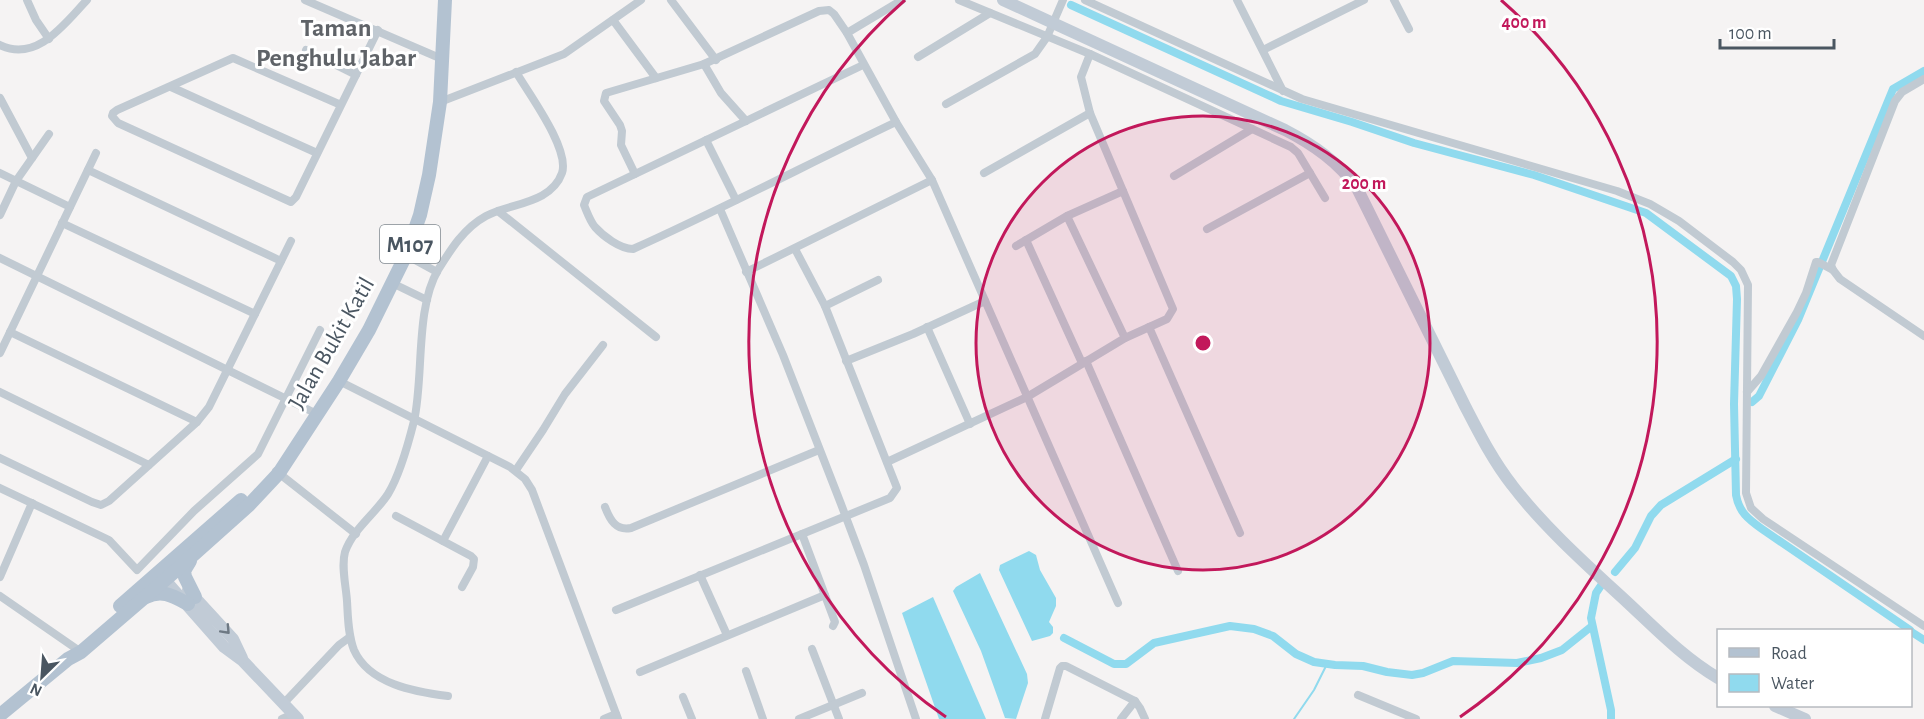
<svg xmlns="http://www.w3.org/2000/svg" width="1924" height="719" font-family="'Alegreya Sans',sans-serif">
<rect width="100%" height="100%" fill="#f5f3f3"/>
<g fill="#90daee">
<polygon points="1029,551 1036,555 1040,570 1056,598 1056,606 1049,622 1053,627 1053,633 1050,636 1032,641 999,570 1000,565"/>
<polygon points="980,573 1027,674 1028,683 1016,719 1005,718 981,651 953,591 956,587"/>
<polygon points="933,597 986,719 939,719 902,613"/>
</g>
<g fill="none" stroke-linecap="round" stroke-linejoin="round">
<polyline stroke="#90daee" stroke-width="2" points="1294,719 1314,690 1327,664"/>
<g stroke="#90daee" stroke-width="8">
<path d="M1071,5L1281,101L1352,122L1414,143L1534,175L1646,213L1731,276L1736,286L1737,299L1734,404L1736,495C1739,512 1748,519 1762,529L1910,630"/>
<polyline points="1752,402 1759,396 1798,320 1893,89 1924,71"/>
<polyline points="1615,572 1635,548 1651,516 1661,505 1736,459"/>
<polyline points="1602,584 1596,593 1591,618 1611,710 1611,719"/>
<polyline points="1910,631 1924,640"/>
<polyline points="1064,638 1114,664 1126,664 1154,643 1230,626 1254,629 1273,636 1296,654 1314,662 1335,665 1363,666 1387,672 1412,675 1423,673 1453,661 1517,663 1541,658 1562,650 1592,626"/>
</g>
<g stroke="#c1cad2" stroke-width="8">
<polyline points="27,0 36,20 49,39"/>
<polyline points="305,0 442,59"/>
<polyline points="671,0 716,60"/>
<polyline points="959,0 1090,54 1291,147 1298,153 1325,198"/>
<polyline points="1085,0 1302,99 1617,191 1650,204 1679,221 1733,262 1741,270 1748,285 1746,493 1751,508 1763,519 1924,626"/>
<polyline points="1237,0 1283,91"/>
<polyline points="1394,0 1409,29"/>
<polyline points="613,20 656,78"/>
<polyline points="847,33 902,0"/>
<path d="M0,45C37,63 65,23 87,0"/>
<polyline points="306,50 356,75"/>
<polyline points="1263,50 1364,0"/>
<polyline points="918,57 990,13"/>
<polyline points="704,64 721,93 746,121"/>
<path d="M863,65L587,197L584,205C587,212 590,221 595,227C603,236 620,249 633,249C722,209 808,164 896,122"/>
<polyline points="1924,79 1902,92 1895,101 1831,265 1833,270 1840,279 1924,336"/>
<polyline points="171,87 317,153"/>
<polyline points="0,98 32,158"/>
<polyline points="440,102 564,54 641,0"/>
<polyline points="946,104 1035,54 1047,37 1063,0"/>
<path d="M341,105L233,58L117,110L113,113L112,116L118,123L291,202L296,197C323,141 351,86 378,30"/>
<polyline points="706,140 736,200"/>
<polyline points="88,170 281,261"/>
<polyline points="0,173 70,207"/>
<polyline points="984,173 1090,113"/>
<polyline points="635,174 621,145 622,131 620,125 604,101 606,93 704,64 819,11 829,10 834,14 847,33 896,122 932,180 1118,603"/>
<polyline points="1174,176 1252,129"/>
<polyline points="720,209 783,355 841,504 864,565 916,719"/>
<polyline points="498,211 656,337"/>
<polyline points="0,215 16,181 49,134"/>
<polyline points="1067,216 1125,338"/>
<polyline points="62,223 255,314"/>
<polyline points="1207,229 1310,173"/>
<polyline points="1026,240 1082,363"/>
<polyline points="1016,246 1067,216 1123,191"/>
<polyline points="406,255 437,272"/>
<polyline points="0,258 317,414"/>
<polyline points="746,272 932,180"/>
<polyline points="392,283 427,300"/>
<polyline points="825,306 878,280"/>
<polyline points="927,327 970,424"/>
<polyline points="1149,327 1240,533"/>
<polyline points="10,332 197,422"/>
<polyline points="0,353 96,153"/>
<polyline points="846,361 913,334 985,301"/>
<polyline points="1086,361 1178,571"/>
<polyline points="339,381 510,467 525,479 532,490 618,719"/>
<polyline points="0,392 149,465"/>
<polyline points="1747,392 1761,376 1797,312 1806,293 1816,262 1818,262 1833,270"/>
<polyline points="0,458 92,502 101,505 109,501 197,422 209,407 291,241"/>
<polyline points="887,462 1027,397 1125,338 1167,319 1173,309 1090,113 1081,77 1090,54"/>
<polyline points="516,470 543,430 565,394 603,345"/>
<polyline points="276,471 356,534"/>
<polyline points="0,488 109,540 137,570 194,511 258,454 320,330"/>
<path d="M605,507C610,520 616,531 631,528L819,450"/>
<polyline points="396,516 471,556 474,559 473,567 462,587"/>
<polyline points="802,534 835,622 833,626"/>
<polyline points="443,541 488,456"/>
<polyline points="700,575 727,635"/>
<polyline points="0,577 32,503"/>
<polyline points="0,596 81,652"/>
<polyline points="616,610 890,498 897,488 825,306 795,249"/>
<polyline points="812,649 839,719"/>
<polyline points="746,671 763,719"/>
<polyline points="640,672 825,595"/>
<polyline points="1358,695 1416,719"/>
<path d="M448,696C415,692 369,684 354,650C348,635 348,617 347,601C346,586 341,566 345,552C353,529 376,513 388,494C399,476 409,441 414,421C424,377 415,309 438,270C451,249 464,228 486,216C510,203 551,204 562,173C570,149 529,94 516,72"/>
<polyline points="683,697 692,719"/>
<polyline points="284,703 339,645 350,637"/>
<polyline points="282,719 293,714"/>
<polyline points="604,719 616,714"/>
<polyline points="799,719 862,693"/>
<polyline points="1045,719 1060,668 1062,666 1066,666 1135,701 1140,708 1145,719"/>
<polyline points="1121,719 1135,701"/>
</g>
<g stroke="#c1cbd6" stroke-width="12">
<path d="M1003,0L1285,130C1314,145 1338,162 1357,188L1465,406C1479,433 1493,461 1512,485C1543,526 1589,567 1627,602C1656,629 1684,658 1718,678"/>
<polyline points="165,580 224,647 243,661 298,719"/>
<polyline points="188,590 233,639 242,658"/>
<polyline points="1775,706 1805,719"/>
</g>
<g stroke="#b3c2d1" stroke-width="14">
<polyline points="190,561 184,571 185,577 195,597"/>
<path d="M146,597C162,589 173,596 188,604"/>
<polyline points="120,606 241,500"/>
<polyline points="0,715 68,659 81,652 173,573 249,505 279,473 339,381 369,330 406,255 420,215 429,175 440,102 445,0"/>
</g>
</g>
<defs><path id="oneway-chevron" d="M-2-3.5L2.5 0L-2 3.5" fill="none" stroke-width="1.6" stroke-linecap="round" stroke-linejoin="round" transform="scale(1.5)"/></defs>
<use stroke="#6e7984" href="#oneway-chevron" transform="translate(226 630) rotate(47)"/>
<circle cx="1203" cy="343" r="227" fill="#c2185b" fill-opacity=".12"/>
<g fill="none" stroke="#c2185b" stroke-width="3">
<circle cx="1203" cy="343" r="227"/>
<path d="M946 717A454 454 0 0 1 905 0M1501 0A454 454 0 0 1 1460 717"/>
</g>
<g text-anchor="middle" stroke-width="6" stroke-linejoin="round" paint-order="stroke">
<rect fill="#fff" stroke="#808990" stroke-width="1.5" x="380" y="225" width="60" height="38" rx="4.5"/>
<g font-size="22" font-weight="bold" fill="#4a5661">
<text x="410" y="252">M107</text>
</g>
<g font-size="24" fill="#4a5661" stroke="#fff">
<text transform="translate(331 343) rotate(-60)" y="8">Jalan Bukit Katil</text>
</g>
<g font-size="26" font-weight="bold" fill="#5f6368" stroke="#fff">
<text x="336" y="36">Taman<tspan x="336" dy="30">Penghulu Jabar</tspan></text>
</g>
</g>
<circle cx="1203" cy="343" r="9" fill="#c2185b" stroke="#fff" stroke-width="3"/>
<g font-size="18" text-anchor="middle" font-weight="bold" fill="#c2185b" stroke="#fff" stroke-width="6" stroke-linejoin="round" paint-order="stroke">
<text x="1524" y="28">400 m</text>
<text x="1364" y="189">200 m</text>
</g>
<rect x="1717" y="629" width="195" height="78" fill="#ffffff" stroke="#b7bbc0" stroke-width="1.5"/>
<rect x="1729" y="648" width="30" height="9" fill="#b3c2d1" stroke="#b7bbc0" stroke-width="1.5"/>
<text x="1771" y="659" font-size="18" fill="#4a5661">Road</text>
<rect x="1729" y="674" width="30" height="18" fill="#90daee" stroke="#b7bbc0" stroke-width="1.5"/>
<text x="1771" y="689" font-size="18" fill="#4a5661">Water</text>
<g transform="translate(42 677) rotate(205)" stroke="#ffffff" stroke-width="4.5" paint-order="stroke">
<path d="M0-4.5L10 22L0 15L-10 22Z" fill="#4a5661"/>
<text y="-9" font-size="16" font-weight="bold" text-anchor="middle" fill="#4a5661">N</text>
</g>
<path d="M1720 39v9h114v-9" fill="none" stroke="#4a5661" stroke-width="3"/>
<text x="1729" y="39" font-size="18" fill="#4a5661" stroke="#ffffff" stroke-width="4.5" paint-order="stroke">100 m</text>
</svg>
